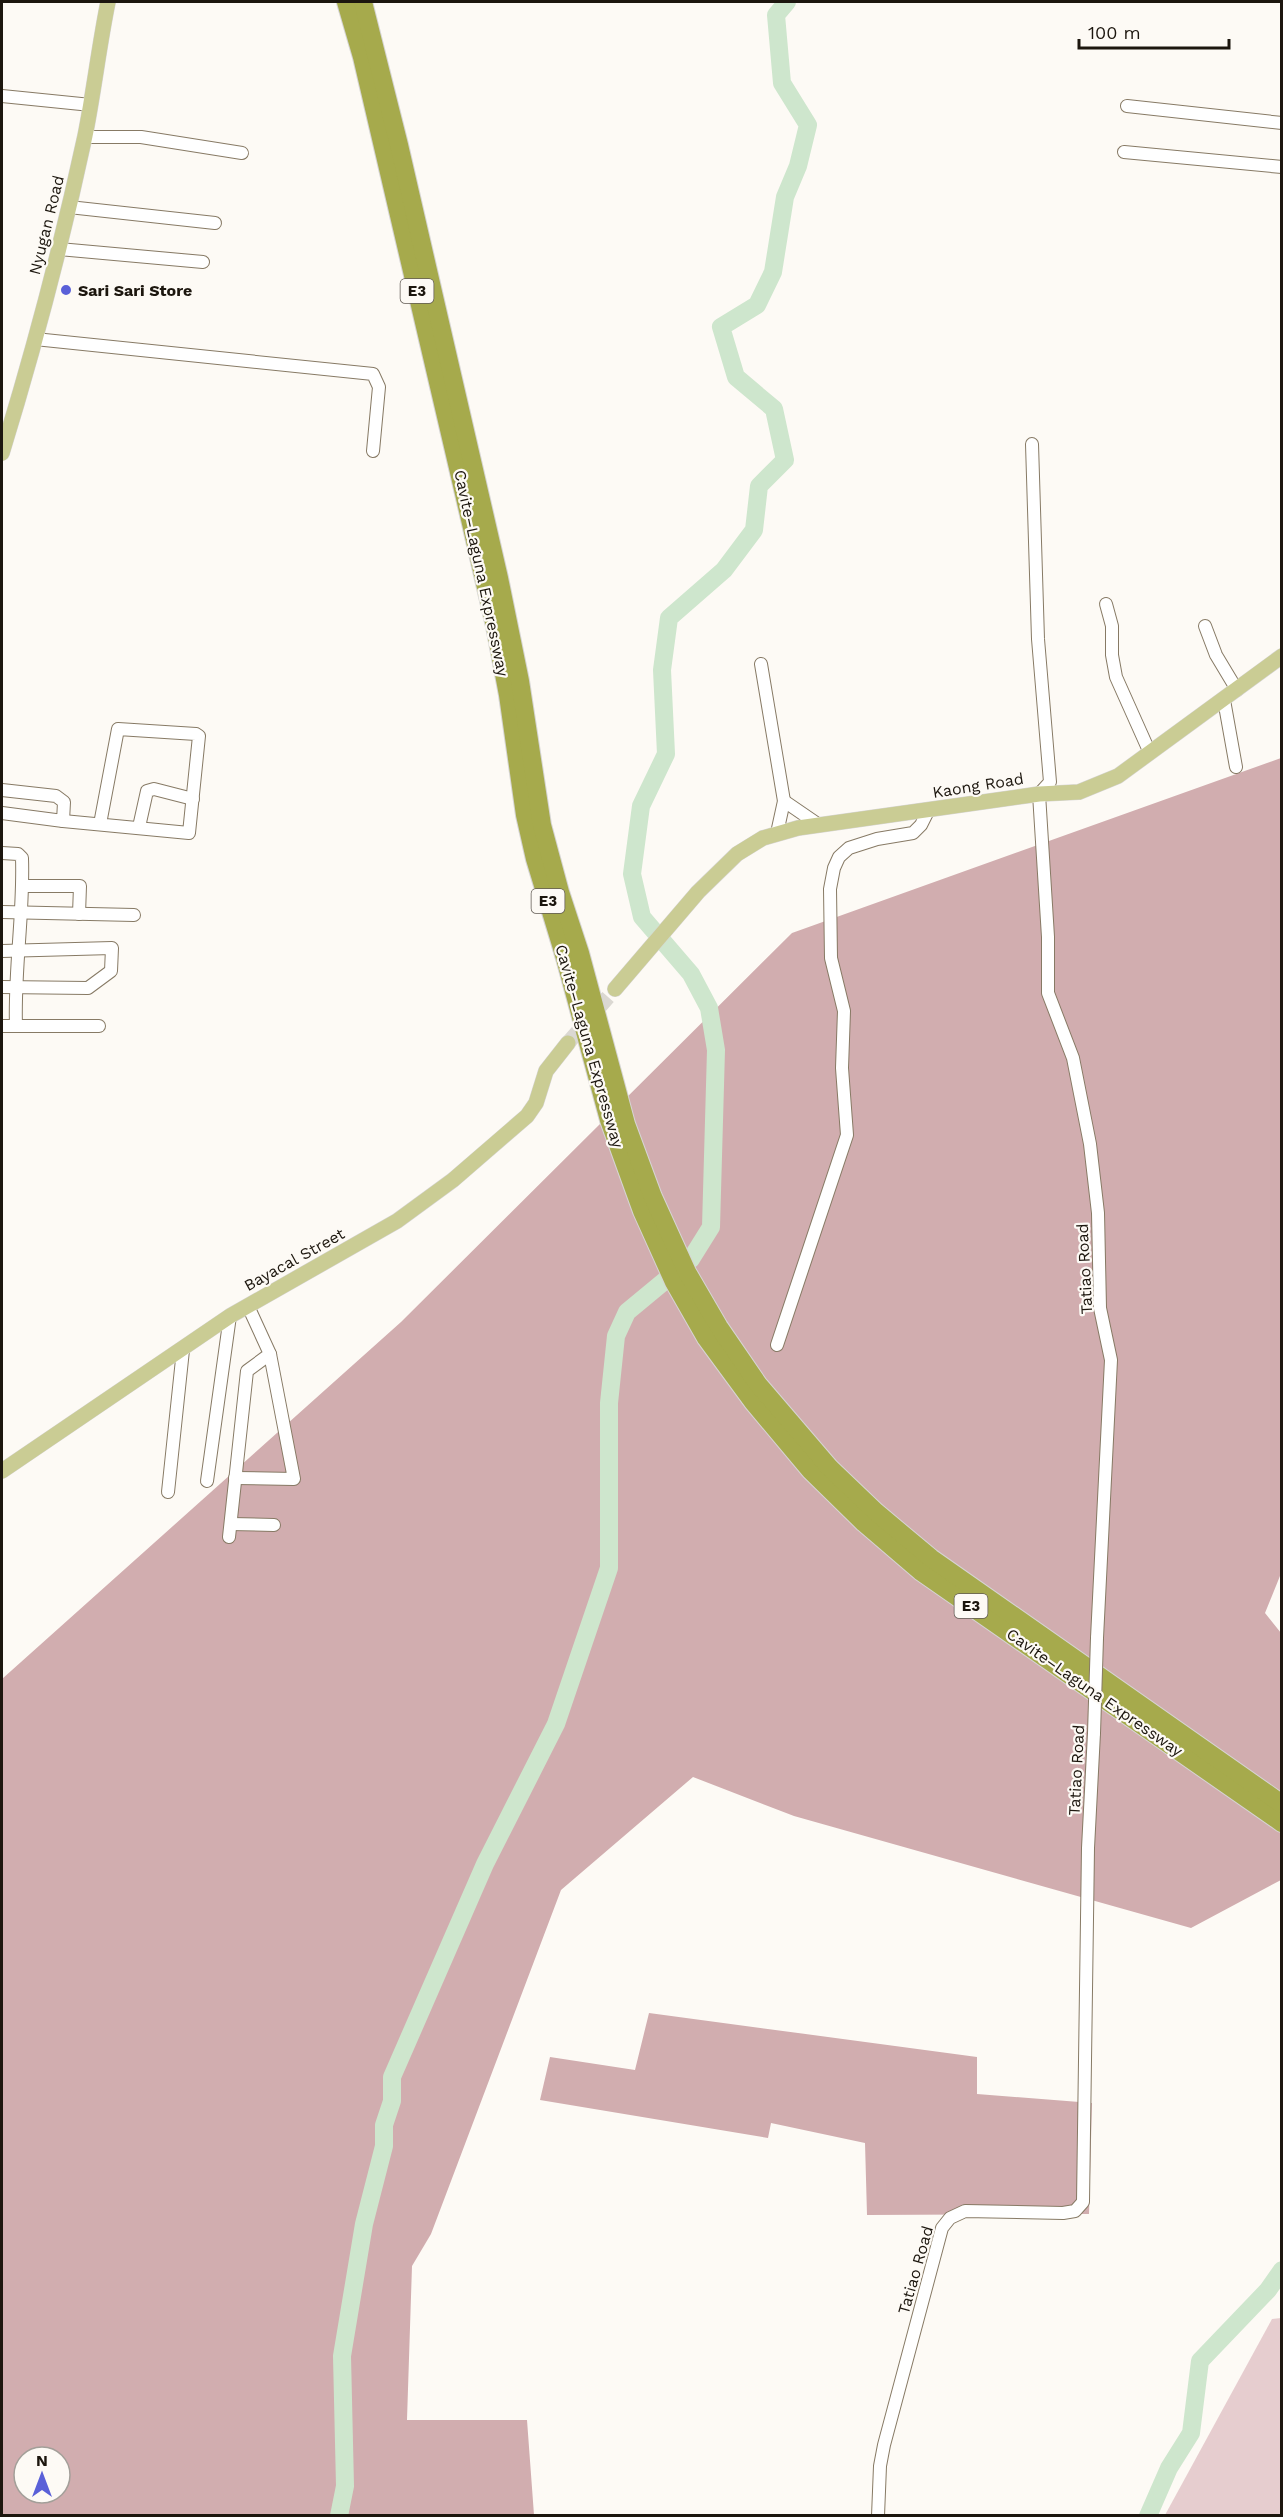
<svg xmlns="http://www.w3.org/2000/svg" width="1283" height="2517" font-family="'Work Sans',sans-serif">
<rect width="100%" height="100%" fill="#fdfaf5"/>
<polygon fill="#e6cdcf" points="1281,2318 1281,2515 1165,2515 1272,2319"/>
<g fill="#d1adaf" fill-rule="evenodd">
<path d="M1281,758L1282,1571L1265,1613L1281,1633V1880L1191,1928L794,1816L693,1777L561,1890L431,2234L412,2266L407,2420H527L534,2515H2V1679L401,1322L792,933ZM24,2457H60V2493H24Z"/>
<polygon points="649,2013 977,2057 977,2094 1092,2103 1089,2214 867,2215 865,2143 771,2123 768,2138 540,2100 550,2057 635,2070"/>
</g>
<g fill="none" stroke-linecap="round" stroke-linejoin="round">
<g stroke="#cee6cd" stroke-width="18">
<polyline points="339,2516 345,2486 342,2356 364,2224 384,2146 384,2125 392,2101 392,2077 485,1864 556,1724 609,1568 609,1403 616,1336 627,1312 691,1259 711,1227 716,1050 709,1008 691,974 642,917 632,874 641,806 666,754 662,670 669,618 724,570 754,530 759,486 785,460 774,409 736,377 721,327 757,305 773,272 785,197 798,166 808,125 782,83 776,15 787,2"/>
<polyline points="1148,2516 1169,2468 1191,2433 1200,2361 1268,2290 1282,2270"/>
</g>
<polyline stroke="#dbd8d2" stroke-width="15" stroke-dasharray="15 8" stroke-linecap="butt" points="568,1043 615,989"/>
<g stroke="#877a65" stroke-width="14">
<g id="minor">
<polyline points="2,96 91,105"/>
<polyline points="1127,106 1282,123"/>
<polyline points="85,137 141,137 242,153"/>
<polyline points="1124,152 1282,167"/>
<polyline points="69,207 215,223"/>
<polyline points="59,249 203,262"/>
<polyline points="35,339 373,374 379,387 373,451"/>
<polyline points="1032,444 1038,639 1050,782 1039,794 1048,937 1048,993 1073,1058 1090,1144 1098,1213 1100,1308 1111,1360 1097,1638"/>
<polyline points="1106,604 1112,626 1112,655 1116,677 1150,753"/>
<polyline points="1205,626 1216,655 1237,690"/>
<polyline points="761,664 784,801 777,833"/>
<polyline points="1224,700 1236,767"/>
<polyline points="2,790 56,796 64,802 63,821 2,813"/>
<polyline points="784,801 819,825"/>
<polyline points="63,821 189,833 199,736 196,734 118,729 100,824"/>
<polyline points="139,827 147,791 154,789 193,799"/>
<path d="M2,853L18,854L22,858C24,914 14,969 16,1026"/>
<polyline points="23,886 80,886 79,914"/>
<polyline points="2,912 134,915"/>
<polyline points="2,951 112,948 111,971 88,988 2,987"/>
<polyline points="2,1026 99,1026"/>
<polyline points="777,1345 847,1135 842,1068 844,1011 831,958 830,889 834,868 839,857 849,848 877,839 913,833 921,825 928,811"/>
<polyline points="235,1478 294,1479 270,1354"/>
<polyline points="207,1481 230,1316"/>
<polyline points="168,1492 183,1350"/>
<polyline points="231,1524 274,1525"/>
<polyline points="229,1537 247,1371 270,1354 248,1306"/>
<polyline points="878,2516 880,2466 884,2445 942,2228 950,2218 965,2211 1063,2213 1075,2211 1083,2202 1088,1848 1094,1733"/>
</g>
</g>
<g stroke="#d6d5d4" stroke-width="16">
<g id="major">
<path d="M2,453C34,349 62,243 85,136C94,91 99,46 108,2"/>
<polyline points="615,989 698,892 737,854 763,838 798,828 1039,794 1079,792 1118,776 1282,656"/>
<polyline points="2,1471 230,1316 397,1221 453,1180 527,1116 536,1103 546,1071 568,1043"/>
</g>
</g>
<g stroke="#d6d5d4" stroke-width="20">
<g id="highway">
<polyline points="346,2 362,57 495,626 508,695 525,815 535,859 565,958 609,1120 642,1211 674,1282 706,1338 753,1402 810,1470 864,1523 920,1571 1282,1823"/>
<polyline points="363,2 399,145 499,578 520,681 542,825 560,892 580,953 626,1124 653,1197 687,1272 719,1327 758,1384 830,1468 876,1512 931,1558 1282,1804"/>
</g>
</g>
<use href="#minor" stroke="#fff" stroke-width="12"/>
<use href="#major" stroke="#cacc94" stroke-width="15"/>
<use href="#highway" stroke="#a6aa4c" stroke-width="18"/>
<g stroke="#877a65" stroke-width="14" stroke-linecap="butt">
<polyline id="minor-bridge" points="1094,1733 1097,1638"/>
</g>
<use href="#minor-bridge" stroke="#fff" stroke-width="12"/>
</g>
<circle fill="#5a60d8" stroke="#fdfaf5" stroke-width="2" cx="66" cy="290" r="6"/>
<g text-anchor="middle" stroke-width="4.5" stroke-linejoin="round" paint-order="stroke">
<g fill="#fdfaf5" stroke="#605a53" stroke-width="1.5">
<rect x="400.5" y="279" width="33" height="24" rx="4.5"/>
<rect x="531.5" y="889" width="33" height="24" rx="4.5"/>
<rect x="954.5" y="1594" width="33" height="24" rx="4.5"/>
</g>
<g font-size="15" font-weight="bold" fill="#1c160e">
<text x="417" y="296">E3</text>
<text x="548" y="906">E3</text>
<text x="971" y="1611">E3</text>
</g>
<g font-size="16" fill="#1c160e" stroke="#fdfaf5">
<text transform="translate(46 225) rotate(-76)" y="6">Nyugan Road</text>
<text transform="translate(482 573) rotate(78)" y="6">Cavite–Laguna Expressway</text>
<text transform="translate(978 785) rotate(-9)" y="6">Kaong Road</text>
<text transform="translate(590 1046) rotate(74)" y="6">Cavite–Laguna Expressway</text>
<text transform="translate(294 1259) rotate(-29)" y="6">Bayacal Street</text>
<text transform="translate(1084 1269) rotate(-93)" y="6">Tatiao Road</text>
<text transform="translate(1095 1692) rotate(35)" y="6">Cavite–Laguna Expressway</text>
<text transform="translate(1076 1770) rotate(-87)" y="6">Tatiao Road</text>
<text transform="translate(915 2270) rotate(-74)" y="6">Tatiao Road</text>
</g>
<g font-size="16" font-weight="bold" fill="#1c160e" stroke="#fdfaf5" text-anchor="start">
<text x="78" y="296">Sari Sari Store</text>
</g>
</g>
<rect width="1283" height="2517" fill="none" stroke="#1c160e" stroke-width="6"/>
<g transform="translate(42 2475)"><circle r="28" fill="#fdfaf5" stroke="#a39f99" stroke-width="1.5"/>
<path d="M0-4.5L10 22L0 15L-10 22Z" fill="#5a60d8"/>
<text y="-9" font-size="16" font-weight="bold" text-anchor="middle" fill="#1c160e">N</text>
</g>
<path d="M1079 39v9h150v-9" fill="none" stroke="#1c160e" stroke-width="3"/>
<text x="1088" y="39" font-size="18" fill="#1c160e" stroke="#fdfaf5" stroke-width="4.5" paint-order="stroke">100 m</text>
</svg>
